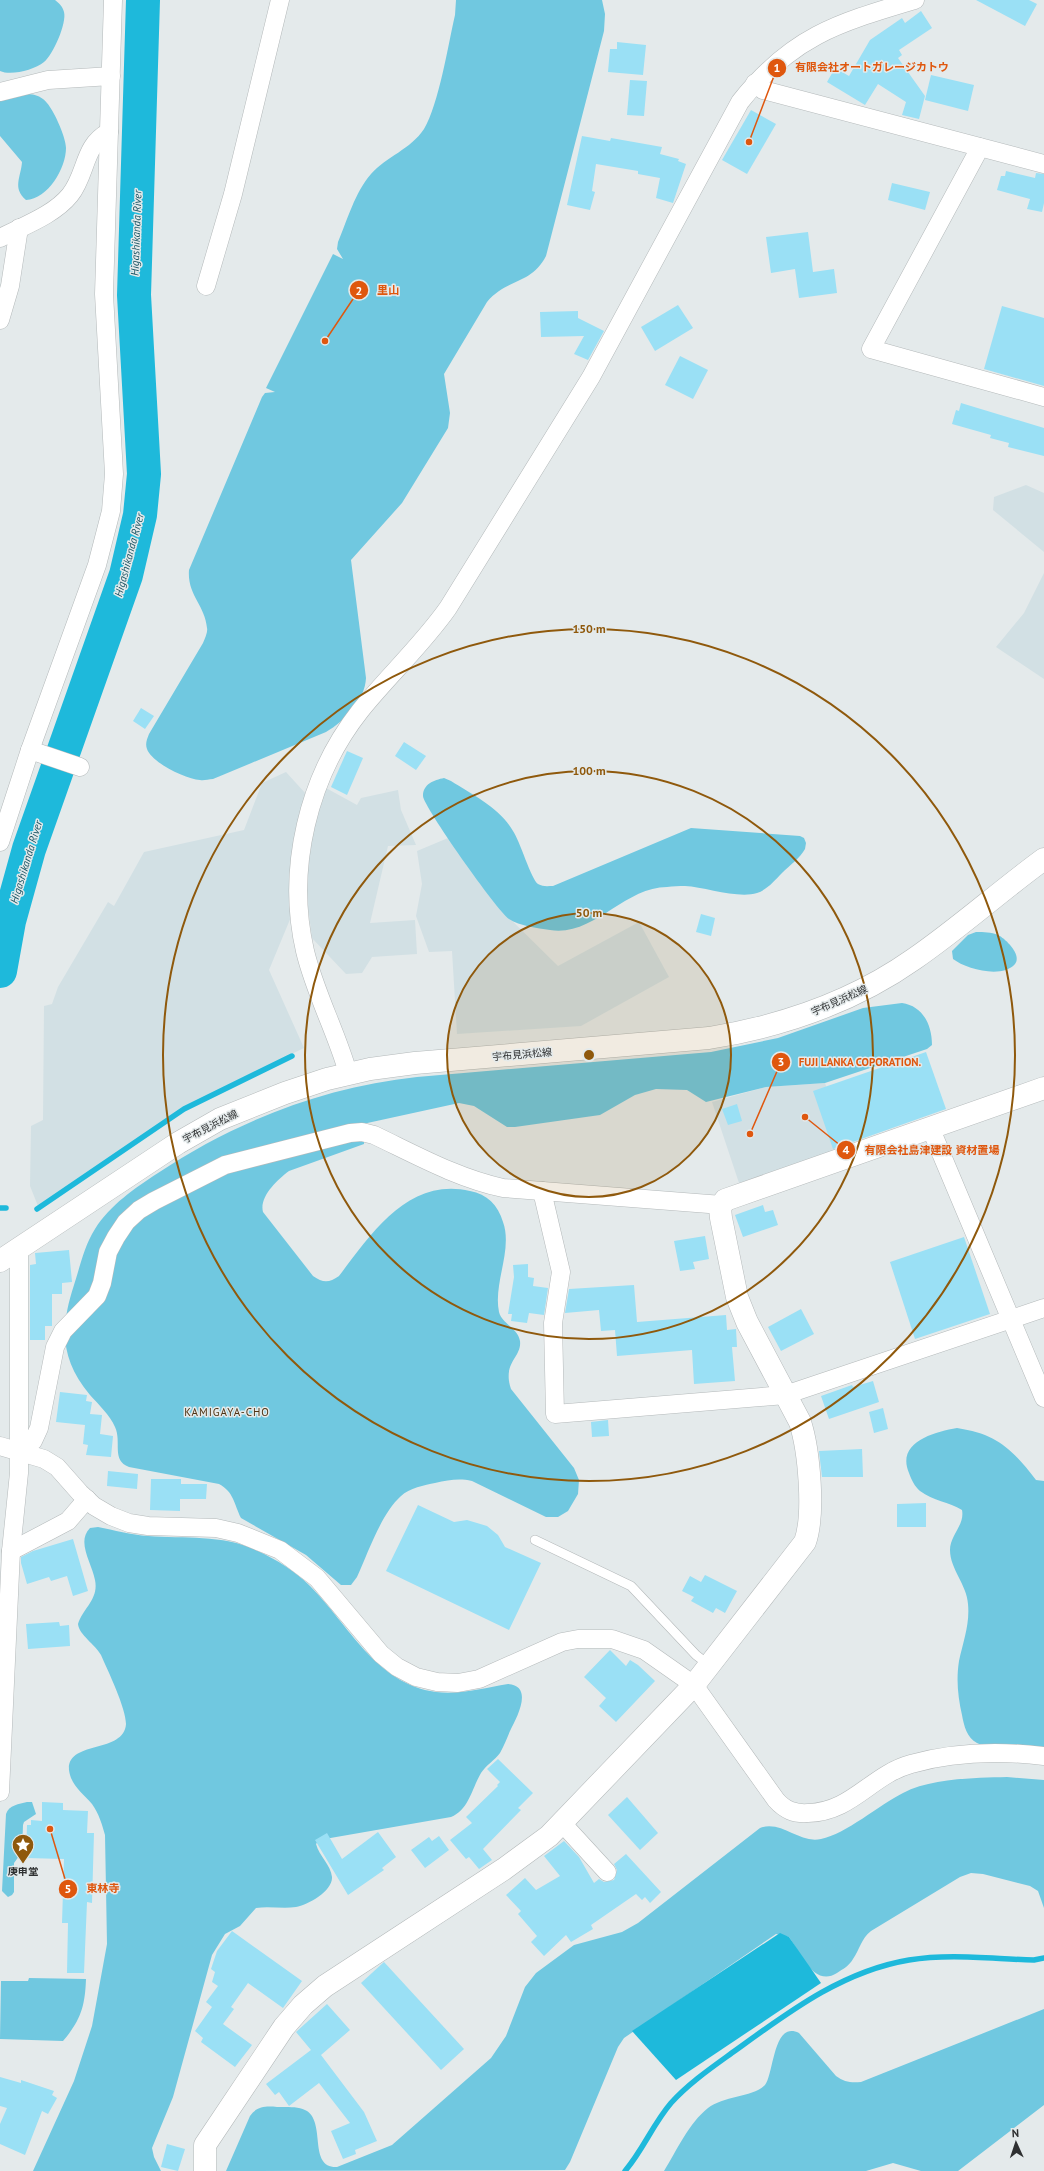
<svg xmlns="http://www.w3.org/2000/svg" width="1044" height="2171" font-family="'PT Sans','Noto Sans JP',sans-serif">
<rect width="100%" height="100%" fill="#e4eaeb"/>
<g fill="#d2e0e4">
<polygon points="1026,485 1044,493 1044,552 993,510 994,497"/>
<polygon points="1044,573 1044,679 996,647 1024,613"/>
<polygon points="286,772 306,794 291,917 269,970 304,1048 183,1107 38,1206 30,1186 31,1126 43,1120 44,1006 52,1004 58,987 108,902 114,906 144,852 244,830 262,783"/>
<polygon points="326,788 357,805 361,798 398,790 401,810 416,845 388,846 370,923 415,920 417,954 372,957 362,973 346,974 312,938 307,899 307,875 314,826"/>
<polygon points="448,838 499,908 558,966 639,922 669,977 581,1026 457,1034 452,951 429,952 416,916 422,884 417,851"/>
<polygon points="825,1083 847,1146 739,1183 712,1102 766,1087"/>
</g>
<g fill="#70c8e0">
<path d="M0,0H55C59,3 63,7 64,12C67,23 53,55 44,62C34,70 11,76 0,71Z"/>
<path d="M456,0H602L605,14L604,31L546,256C531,285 507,278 487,302L444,374L450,413L448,428L402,503L351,560L366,678C365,700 345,721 326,732L213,779C208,779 204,781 200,780C186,779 152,763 147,749C145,744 147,739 149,734L203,643C205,638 208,632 207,628C205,605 187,595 189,570L262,397L265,393L275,392L266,388L333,254L343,259L337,249L338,242C347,221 355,192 371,174C386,157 411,149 424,129C439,104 448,45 455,15Z"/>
<path d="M26,94C32,94 38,95 43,99C52,105 66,137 66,148C66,168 48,199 26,200C12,188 21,177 22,162L0,136V101Z"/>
<path d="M444,778L451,781C473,795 500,808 513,831C520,841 531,879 538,884C543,887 548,886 553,886L691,828L800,836L804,838L806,843L805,849C800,858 790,865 782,873C775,880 767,890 757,893C738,899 705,887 685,886C679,886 673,886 667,887C624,887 594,937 550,930C537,928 520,926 509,919C498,912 423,806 423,796C423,784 434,780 444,778Z"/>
<path d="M976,932C984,932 991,932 998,935C1006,939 1022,955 1015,964C1002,979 966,969 953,959L952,951L968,935Z"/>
<path d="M902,1003C923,1006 932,1025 932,1045L927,1049L825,1083L766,1087L706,1102L687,1090L656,1089L635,1095L600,1115L515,1127H507L474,1106L459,1103L349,1127L364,1142V1144L289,1171C277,1180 259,1197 263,1212L313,1276C323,1283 329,1283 339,1276C372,1233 408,1177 470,1191C487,1194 498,1205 503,1222C513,1250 493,1283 499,1312C502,1324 518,1328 520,1341C522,1358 502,1362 511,1389L574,1468L579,1480L578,1494L568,1511L558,1517H546L472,1481C459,1478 449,1480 435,1483C425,1485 409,1488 401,1496C381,1514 368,1553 357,1577L351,1585H341L306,1555L241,1518C234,1504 234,1492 219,1484L129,1467C111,1460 122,1442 115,1427C110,1415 98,1404 90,1395C60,1359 60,1328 74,1285C80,1267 84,1246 95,1229C110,1205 135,1188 158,1173C236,1121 324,1087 417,1077L711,1052L778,1038L863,1008Z"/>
<path d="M957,1428C997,1434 1012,1449 1036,1480L1044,1481V1749C1026,1748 993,1751 977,1743C967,1738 964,1726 962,1715C958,1697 956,1680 959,1661C963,1642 970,1624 968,1604C967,1585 950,1569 950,1550C950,1535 965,1525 962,1510C949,1502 933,1501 920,1491C915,1487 911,1479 909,1473C896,1443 933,1432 957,1428Z"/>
<path d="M98,1527C114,1530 131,1535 148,1536C185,1539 223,1534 258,1551C277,1560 295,1571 310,1586C349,1625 376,1684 436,1692C460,1695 484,1688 508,1684C534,1686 517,1717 510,1731C507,1738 504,1746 500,1753C495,1760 486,1765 481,1773C472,1788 469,1810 451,1817L319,1840L316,1844C319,1856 331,1865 332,1877C333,1891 308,1905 296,1907C283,1909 269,1906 256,1908L240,1926L225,1934L212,1955L173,2097L152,2148L154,2157L161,2171H33L74,2081L92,2026L107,1944L105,1835C102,1824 99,1814 92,1804C83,1793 71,1786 69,1770C67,1740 124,1754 126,1724C126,1708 108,1671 101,1655C95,1644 79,1635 78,1624C83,1608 99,1599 95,1580C92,1563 76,1542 90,1528Z"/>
<path d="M1007,1777L1044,1780V1908L1038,1891L1030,1886L983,1874L971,1873L960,1877L871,1931C861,1939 860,1949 853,1959C849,1966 843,1969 837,1973C814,1988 800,1952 789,1937L776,1934L624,2038L618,2047L570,2162L565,2170L226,2171L250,2116C257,2106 266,2106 277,2107C286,2107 300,2106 307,2111C326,2124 308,2168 337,2167L392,2145L491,2058L506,2036L525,1987L536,1973L574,1945L622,1932L638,1923L760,1828C782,1820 799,1844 821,1839C846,1834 879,1805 903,1793C931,1778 975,1778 1007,1777Z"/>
<path d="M27,1802H32L36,1814L24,1822L23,1825L22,1852L14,1863V1892L12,1895L8,1897L2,1891L6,1814C9,1805 19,1804 27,1802Z"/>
<path d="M29,1978L86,1979C85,2006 81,2020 63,2041L0,2039L1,1981H28Z"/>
<path d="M1044,2009V2105L958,2171H921L893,2163L866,2171H664C677,2150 689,2123 708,2108C723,2096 753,2097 765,2085C774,2074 773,2020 799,2033L836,2076C844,2082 851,2083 861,2082Z"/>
</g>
<polygon fill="#1eb9db" points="780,1933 789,1937 821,1983 676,2080 632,2031"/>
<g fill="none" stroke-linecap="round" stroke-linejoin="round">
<g stroke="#1eb9db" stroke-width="5.5">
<polyline points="0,1208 6,1208"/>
<polyline points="37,1209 184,1109 292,1056"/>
<path d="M625,2171C643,2150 653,2124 671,2103C690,2082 714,2066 736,2050C790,2011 843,1971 909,1960C950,1953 993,1959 1034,1960L1044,1958"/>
</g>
<polyline stroke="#1eb9db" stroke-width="34" points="0,971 9,921 29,849 126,575 140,515 144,474 134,295 143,0"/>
</g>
<g fill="#9ae0f5">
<polygon points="976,0 1029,0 1037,4 1025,26"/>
<polygon points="921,11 932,28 899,50 902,55 898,58 925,96 919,119 902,115 906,102 878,84 865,105 827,82 835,68 849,76 870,40 902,18 905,23"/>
<polygon points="617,42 646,45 643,75 608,72 610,49 617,49"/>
<polygon points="931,75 974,85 968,111 925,100"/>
<polygon points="630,80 647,81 644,116 627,115"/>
<polygon points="751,110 776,124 747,174 722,160"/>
<polygon points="582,136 610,141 611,138 662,147 660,154 679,159 678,161 686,164 673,203 656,198 660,178 638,174 638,171 596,164 592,191 595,192 590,210 567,205"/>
<polygon points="1006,171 1035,178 1036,173 1044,174 1044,203 1042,212 1027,209 1030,199 997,190 1001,176 1005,176"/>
<polygon points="892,183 930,192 925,210 888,200"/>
<polygon points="808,232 813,272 834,269 837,293 799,298 795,269 771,273 766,237"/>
<polygon points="678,305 693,328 655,351 641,327"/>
<polygon points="1002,306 1044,318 1044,386 984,369"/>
<polygon points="578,311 578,318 604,331 588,360 574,354 584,336 541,337 540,312"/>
<polygon points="680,356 708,370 693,399 665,385"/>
<polygon points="961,403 1044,428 1044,456 1008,447 1009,443 990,438 991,435 952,424 956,410 959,411"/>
<polygon points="141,708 154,716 145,729 133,721"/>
<polygon points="404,742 426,756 416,770 395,756"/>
<polygon points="347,751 363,758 347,795 331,787"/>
<polygon points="701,914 715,918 711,936 696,932"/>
<polygon points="926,1052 946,1109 833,1149 813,1091"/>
<polygon points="737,1104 742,1121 728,1125 722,1109"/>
<polygon points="763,1205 765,1212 773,1210 778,1225 743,1237 735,1215"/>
<polygon points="705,1236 709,1259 693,1262 695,1269 680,1271 674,1241"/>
<polygon points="964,1237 990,1314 915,1339 890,1262"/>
<polygon points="69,1250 72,1282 62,1283 62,1294 52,1294 52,1326 45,1326 45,1340 30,1340 30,1265 36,1264 35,1253"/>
<polygon points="528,1264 528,1277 534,1278 533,1286 548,1288 544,1315 529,1313 527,1323 511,1321 512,1314 508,1314 514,1277 513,1265"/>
<polygon points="634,1285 637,1322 726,1315 727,1330 736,1329 737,1347 732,1347 735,1381 694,1384 692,1350 617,1356 615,1330 601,1331 599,1310 565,1313 569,1289"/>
<polygon points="801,1309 814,1334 781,1351 768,1327"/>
<polygon points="873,1381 879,1402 829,1419 821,1396 852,1385 853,1387"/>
<polygon points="60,1392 87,1395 86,1401 92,1402 90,1414 102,1415 100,1434 113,1436 111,1457 86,1455 88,1445 83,1444 85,1425 56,1422"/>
<polygon points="883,1408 888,1429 874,1433 869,1412"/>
<polygon points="608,1420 609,1436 592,1437 591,1422"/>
<polygon points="862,1449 863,1477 822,1477 819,1451"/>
<polygon points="108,1471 138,1474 137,1489 107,1486"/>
<polygon points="151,1479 181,1479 181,1484 207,1484 206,1499 180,1499 180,1511 150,1510"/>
<polygon points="926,1503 926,1527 897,1527 897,1504"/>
<polygon points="418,1505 454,1522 467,1520 487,1526 498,1535 505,1547 541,1563 509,1630 386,1571"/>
<polygon points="73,1539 88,1591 73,1596 67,1576 51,1581 49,1577 27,1584 21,1563 21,1557 33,1551"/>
<polygon points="705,1575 737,1591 725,1613 716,1608 713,1613 691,1601 694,1597 682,1591 690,1576 701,1582"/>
<polygon points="59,1622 60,1626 69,1625 70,1646 28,1649 26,1624"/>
<polygon points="610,1650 626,1666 630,1660 638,1665 655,1681 616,1722 599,1706 606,1698 584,1677"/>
<polygon points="498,1759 533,1793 518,1808 521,1810 483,1849 492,1860 479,1869 469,1857 466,1859 450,1840 472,1823 466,1817 498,1786 497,1785 500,1782 487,1769"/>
<polygon points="627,1797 658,1833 640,1850 608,1815"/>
<polygon points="42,1802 63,1803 63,1810 88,1811 87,1833 94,1833 92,1903 87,1902 84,1973 67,1973 68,1923 62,1923 64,1859 26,1858 27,1825 31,1825 31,1820 42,1821"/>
<polygon points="378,1832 396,1857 382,1868 384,1870 348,1895 315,1840 327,1833 342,1859"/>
<polygon points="439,1836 449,1850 425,1868 411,1850 429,1837 432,1841"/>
<polygon points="564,1841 579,1857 594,1883 599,1879 604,1882 614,1880 617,1870 614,1864 626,1854 661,1892 650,1903 645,1897 642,1900 636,1894 591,1925 593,1929 571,1942 566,1935 544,1956 531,1942 537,1936 518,1914 521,1911 506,1895 525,1878 536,1890 560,1876 544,1856"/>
<polygon points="232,1931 302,1981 283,2008 248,1983 231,2007 234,2009 223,2024 252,2045 235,2067 201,2042 203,2038 195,2031 212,2007 206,2002 218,1986 212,1982 215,1972 211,1969 217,1951"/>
<polygon points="384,1962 464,2049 441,2070 361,1983"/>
<polygon points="327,2004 350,2030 321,2055 364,2112 377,2141 355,2150 356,2154 343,2159 331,2131 350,2123 319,2083 289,2106 279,2092 275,2095 266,2084 311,2050 296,2032"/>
<polygon points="0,2077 21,2083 21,2080 54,2091 52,2095 57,2098 48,2114 42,2111 25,2155 0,2144 0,2124 7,2108 0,2106"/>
<polygon points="167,2144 185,2149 178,2171 161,2167"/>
</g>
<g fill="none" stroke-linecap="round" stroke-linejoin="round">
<g stroke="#b4b9ba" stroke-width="10">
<polyline id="lane" points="535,1540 631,1586 696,1655 709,1665"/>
</g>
<g stroke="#b4b9ba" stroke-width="19">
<g id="street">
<polyline points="755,83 763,90 1044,164"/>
<polyline points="0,92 48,80 111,76"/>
<polyline points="979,147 976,155 871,349 1044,397"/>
<path d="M0,238C23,226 54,215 70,195C87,174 83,145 109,132"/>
<polyline points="206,286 233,194 280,0"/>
<polyline points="0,320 10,286 19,228"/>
<polyline points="30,750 80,767"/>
<polyline points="0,842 30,750 97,565 111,511 114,474 104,294 113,0"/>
<path d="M348,1073C336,1031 315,993 305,951C286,869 308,777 360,711C388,676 422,645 448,608L591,377L740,102C792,36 838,23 915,0"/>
<polyline points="930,1127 1044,1398"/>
<polyline points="542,1191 561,1272 553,1323 555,1414 785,1395 1044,1308"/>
<path d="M0,1446L44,1459L57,1467L80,1493L94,1506L111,1516L129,1523L148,1526L216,1528L238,1533L280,1550L317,1578L381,1654L397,1667L416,1677L437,1682L458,1683L479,1679L562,1642L578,1639H612L644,1650L694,1685L776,1800C785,1810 794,1814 808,1813C852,1812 871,1775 911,1764C953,1752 1001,1751 1044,1756"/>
<path d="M19,1451L33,1441L39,1428L55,1347L63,1331L97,1296L102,1283L108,1252L116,1237L126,1222L139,1210L154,1201L225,1165L350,1133L362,1132L374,1135C416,1155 457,1178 503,1188L722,1205"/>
<polyline points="11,1551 68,1521 87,1499"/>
<polyline points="0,1792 11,1551 19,1473 19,1247"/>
<polyline points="562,1823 607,1872"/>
</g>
</g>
<g stroke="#b4b9ba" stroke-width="23">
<g id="secondary">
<path d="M0,1261L178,1143L220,1119L285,1093L327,1079L370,1069L415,1063L709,1038C783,1026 853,1002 914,959C959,928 1000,891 1044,859"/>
<path d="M205,2171V2145L284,2027L303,2005L325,1986L504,1869L549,1836L694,1685L805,1542C815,1514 809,1450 800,1422L747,1322L737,1297L721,1218L720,1208L725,1200L1044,1088"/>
</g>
</g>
<use href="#lane" stroke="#fff" stroke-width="9"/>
<use href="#street" stroke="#fff" stroke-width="18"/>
<use href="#secondary" stroke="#fff" stroke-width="22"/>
</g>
<circle cx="589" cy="1055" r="142" fill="#8f590c" fill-opacity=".12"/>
<g fill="none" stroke="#8f590c" stroke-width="2">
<circle cx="589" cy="1055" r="142"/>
<circle cx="589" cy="1055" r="284"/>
<circle cx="589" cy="1055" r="426"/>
</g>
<defs>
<g id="sight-pin" transform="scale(1.15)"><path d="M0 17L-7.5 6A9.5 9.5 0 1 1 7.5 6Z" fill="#8f590c" stroke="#e4eaeb"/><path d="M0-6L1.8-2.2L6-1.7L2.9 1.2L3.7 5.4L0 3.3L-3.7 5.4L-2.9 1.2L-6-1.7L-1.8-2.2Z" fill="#fff"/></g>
</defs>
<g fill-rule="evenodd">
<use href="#sight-pin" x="23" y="1845"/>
</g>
<g text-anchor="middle" stroke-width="3" stroke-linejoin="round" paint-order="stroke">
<g font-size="10" fill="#2e3031" stroke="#e4eaeb">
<text transform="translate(839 1000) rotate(-24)" y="4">宇布見浜松線</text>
<text transform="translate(522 1054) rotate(-5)" y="4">宇布見浜松線</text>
<text transform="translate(210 1126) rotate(-27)" y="4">宇布見浜松線</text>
</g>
<g font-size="10" font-weight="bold" fill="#2e3031" stroke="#e4eaeb">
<text x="23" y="1875">庚申堂</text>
</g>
<g font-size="11" font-style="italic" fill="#1b5463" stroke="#e4eaeb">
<text transform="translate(136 233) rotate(-88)" y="4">Higashikanda River</text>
<text transform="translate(129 555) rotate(-75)" y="4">Higashikanda River</text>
<text transform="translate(26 862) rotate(-73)" y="4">Higashikanda River</text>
</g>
<g font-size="11" letter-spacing="1" fill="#4e3313" stroke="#e4eaeb">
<text x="227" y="1416">KAMIGAYA-CHO</text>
</g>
</g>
<circle cx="589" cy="1055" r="6" fill="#8f590c" stroke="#e4eaeb" stroke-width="2"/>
<g font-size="12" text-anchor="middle" font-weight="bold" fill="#8f590c" stroke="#e4eaeb" stroke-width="3" stroke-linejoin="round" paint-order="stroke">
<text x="589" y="633">150 m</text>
<text x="589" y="775">100 m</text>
<text x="589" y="917">50 m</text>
</g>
<path fill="none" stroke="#df570e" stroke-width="1.5" d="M749 142L777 68M325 341L359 290M750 1134L781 1062M805 1117L846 1150M50 1829L68 1889"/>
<g fill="#df570e" stroke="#e4eaeb" stroke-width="1.5">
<circle cx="749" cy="142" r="4"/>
<circle cx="325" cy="341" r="4"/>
<circle cx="750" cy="1134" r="4"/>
<circle cx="805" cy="1117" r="4"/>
<circle cx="50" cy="1829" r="4"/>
<circle cx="777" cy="68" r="10"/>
<circle cx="359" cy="290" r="10"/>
<circle cx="781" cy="1062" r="10"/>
<circle cx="846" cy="1150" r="10"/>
<circle cx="68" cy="1889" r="10"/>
</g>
<g font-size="12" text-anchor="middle" font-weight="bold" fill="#fff">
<text x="777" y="72">1</text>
<text x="359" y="295">2</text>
<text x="781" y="1066">3</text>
<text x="846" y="1154">4</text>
<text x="68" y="1893">5</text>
</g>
<g font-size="11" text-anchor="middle" font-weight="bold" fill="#df570e" stroke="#e4eaeb" stroke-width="3" stroke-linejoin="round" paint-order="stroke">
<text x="872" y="71">有限会社オートガレージカトウ</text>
<text x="388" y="294">里山</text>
<text x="860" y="1066">FUJI LANKA COPORATION.</text>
<text x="932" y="1154">有限会社島津建設 資材置場</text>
<text x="103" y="1892">東林寺</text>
</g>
<g transform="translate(1016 2143) rotate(357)" stroke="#e4eaeb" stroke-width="3" paint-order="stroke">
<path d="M0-3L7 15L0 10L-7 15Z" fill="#2e3031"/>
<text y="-6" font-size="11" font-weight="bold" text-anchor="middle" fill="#2e3031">N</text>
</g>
</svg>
